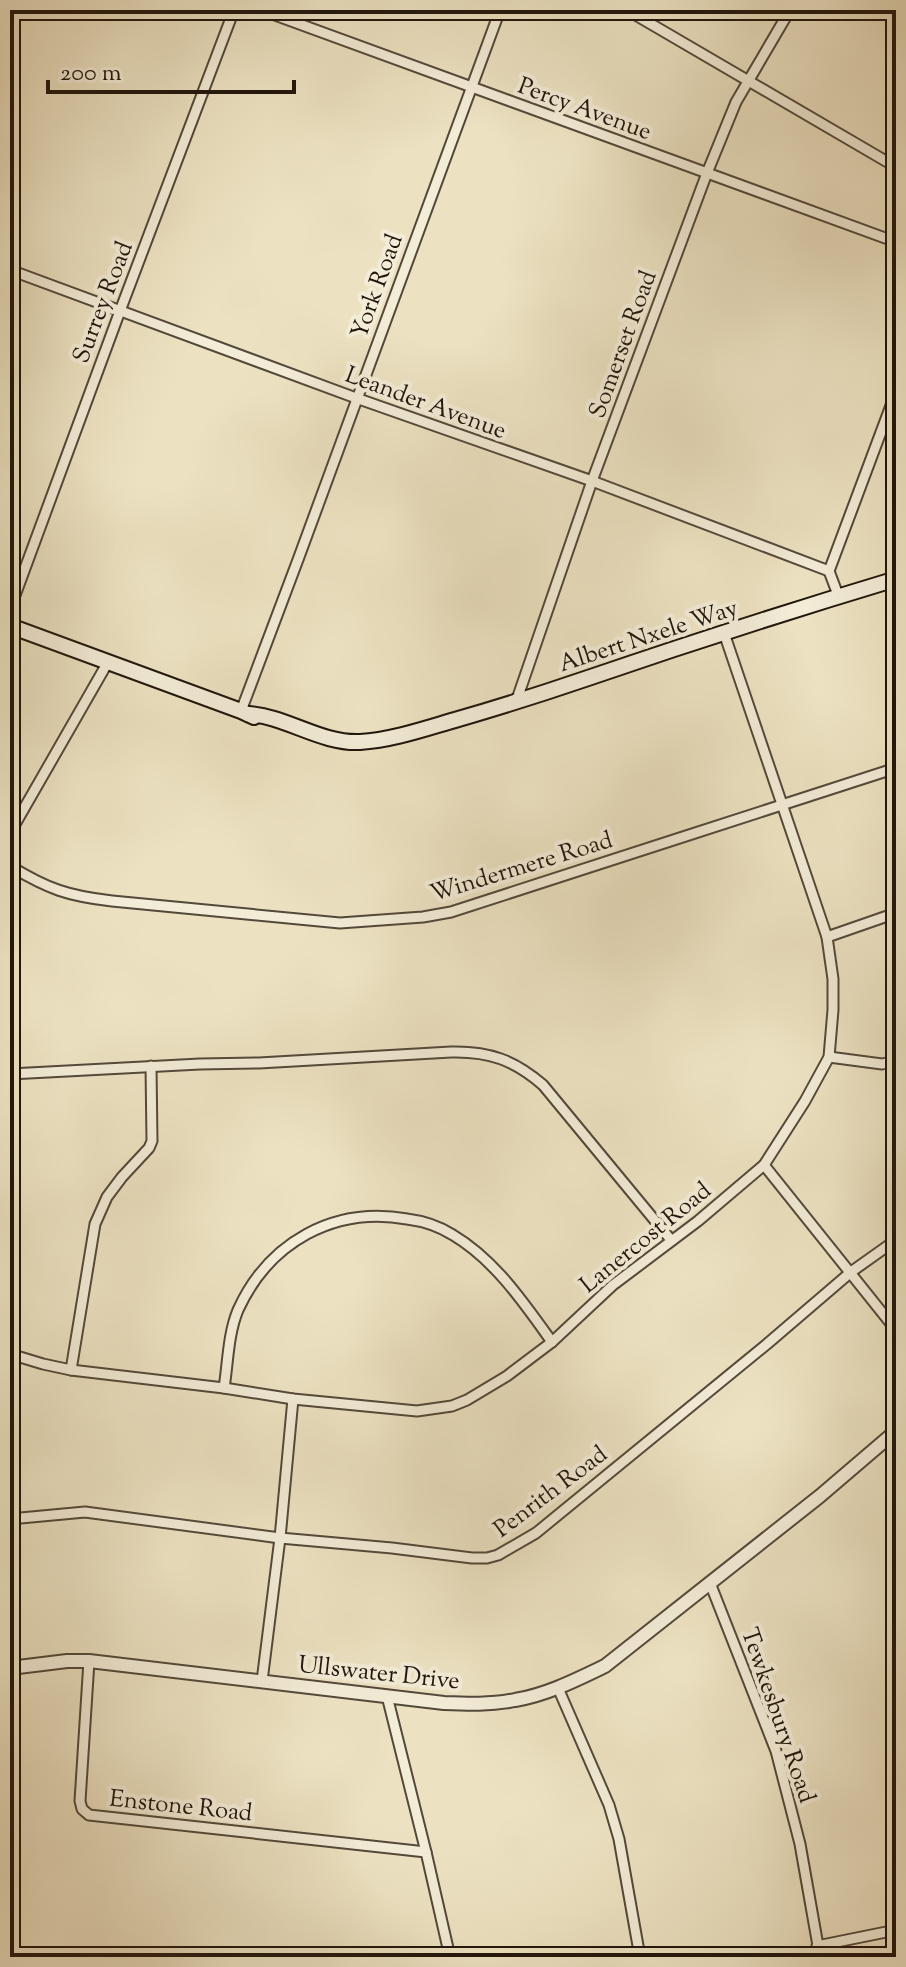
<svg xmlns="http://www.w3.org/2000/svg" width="906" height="1967" font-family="'Sorts Mill Goudy',serif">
<rect width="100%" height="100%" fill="#ece2c2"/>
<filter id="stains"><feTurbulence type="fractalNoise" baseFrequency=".0025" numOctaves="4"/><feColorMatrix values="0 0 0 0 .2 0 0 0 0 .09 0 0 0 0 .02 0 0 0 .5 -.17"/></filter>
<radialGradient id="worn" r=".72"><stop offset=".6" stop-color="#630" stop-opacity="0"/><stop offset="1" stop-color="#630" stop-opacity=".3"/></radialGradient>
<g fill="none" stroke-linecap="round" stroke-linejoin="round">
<g stroke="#53493a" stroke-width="13">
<g id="minor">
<polyline points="261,10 896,242"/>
<polyline points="627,10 896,167"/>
<polyline points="10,270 356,398 592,481 829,571"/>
<polyline points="838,595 829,571 896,392"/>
<polyline points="10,609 120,311 234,10"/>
<polyline points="516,702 592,481 707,173 736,102 790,10"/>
<polyline points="241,711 299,557 500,10"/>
<polyline points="10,833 108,662"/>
<path d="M10,866C48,889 68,896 112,901L340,923L423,917L451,912C599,863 748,817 896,768"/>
<polyline points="827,937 896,913"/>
<polyline points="829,1057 882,1064 896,1061"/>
<path d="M10,1074L200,1064L259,1063L451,1052C489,1051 514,1060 543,1085L671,1240"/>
<polyline points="764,1165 896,1330"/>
<polyline points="10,1354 43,1364 71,1370 224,1388 293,1399 417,1411 452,1406 467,1400 507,1376 552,1342 613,1285 698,1221 764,1165 805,1101 829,1057 833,1010 833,979 827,937 724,633"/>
<polyline points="71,1370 95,1224 107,1197 122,1177 149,1148 152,1141 151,1066"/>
<path d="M224,1388C228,1363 228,1334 238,1310C269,1242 334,1206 407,1219C423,1221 439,1226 453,1235C495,1260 524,1303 552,1342"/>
<polyline points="10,1519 85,1512 280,1538 392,1548 472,1558 487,1558 498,1555 536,1533 767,1344 851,1272 896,1240"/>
<polyline points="710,1583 776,1751 800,1844 820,1957"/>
<polyline points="89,1661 80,1801 82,1809 89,1815 426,1852"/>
<polyline points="262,1681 280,1538 293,1399"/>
<polyline points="558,1688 609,1805 619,1839 640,1957"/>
<polyline points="387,1696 426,1852 450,1957"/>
<polyline points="817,1946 896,1930"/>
</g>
</g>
<g stroke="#53493a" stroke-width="16">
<path id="tertiary" d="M10,1668L67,1661H89L444,1703C467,1704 491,1705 515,1700C546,1695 576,1680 605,1666L820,1496L896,1431"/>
</g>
<g stroke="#20160c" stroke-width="18">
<g id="secondary">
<polyline points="10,626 241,711 254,717"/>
<path d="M248,714C286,716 321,744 360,742C392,740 424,729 455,720C500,707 544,693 588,678C690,643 793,610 896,579"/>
</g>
</g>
<use href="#minor" stroke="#f3ecd7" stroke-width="9"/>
<use href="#tertiary" stroke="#f3ecd7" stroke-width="12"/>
<use href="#secondary" stroke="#f3ecd7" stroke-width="14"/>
</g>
<g text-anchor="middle" stroke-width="8" stroke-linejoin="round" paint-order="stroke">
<g font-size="24" fill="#20160c" stroke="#f3ecd7">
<text transform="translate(585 108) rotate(20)" y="8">Percy Avenue</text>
<text transform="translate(376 286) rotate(-70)" y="8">York Road</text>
<text transform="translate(102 302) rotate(-69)" y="8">Surrey Road</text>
<text transform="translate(622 344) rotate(-70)" y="8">Somerset Road</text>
<text transform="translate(426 402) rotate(20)" y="8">Leander Avenue</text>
<text transform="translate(648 635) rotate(-18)" y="8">Albert Nxele Way</text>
<text transform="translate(521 866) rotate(-17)" y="8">Windermere Road</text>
<text transform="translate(645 1237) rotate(-39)" y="8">Lanercost Road</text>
<text transform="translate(550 1491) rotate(-37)" y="8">Penrith Road</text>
<text transform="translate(379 1672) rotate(6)" y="8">Ullswater Drive</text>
<text transform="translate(779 1715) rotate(71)" y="8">Tewkesbury Road</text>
<text transform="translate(181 1805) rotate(6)" y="8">Enstone Road</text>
</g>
</g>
<rect width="906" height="1967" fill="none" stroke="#ece2c2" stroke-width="40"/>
<rect x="12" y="12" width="882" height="1943" fill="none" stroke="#20160c" stroke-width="4"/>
<rect x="20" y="20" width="866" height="1927" fill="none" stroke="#20160c" stroke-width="2"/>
<path d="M48 80v12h246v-12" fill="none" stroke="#20160c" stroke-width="4"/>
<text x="60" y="80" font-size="24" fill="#20160c" stroke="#f3ecd7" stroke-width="6" paint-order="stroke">200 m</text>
<rect width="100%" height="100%" filter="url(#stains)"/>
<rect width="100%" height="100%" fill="url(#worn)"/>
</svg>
